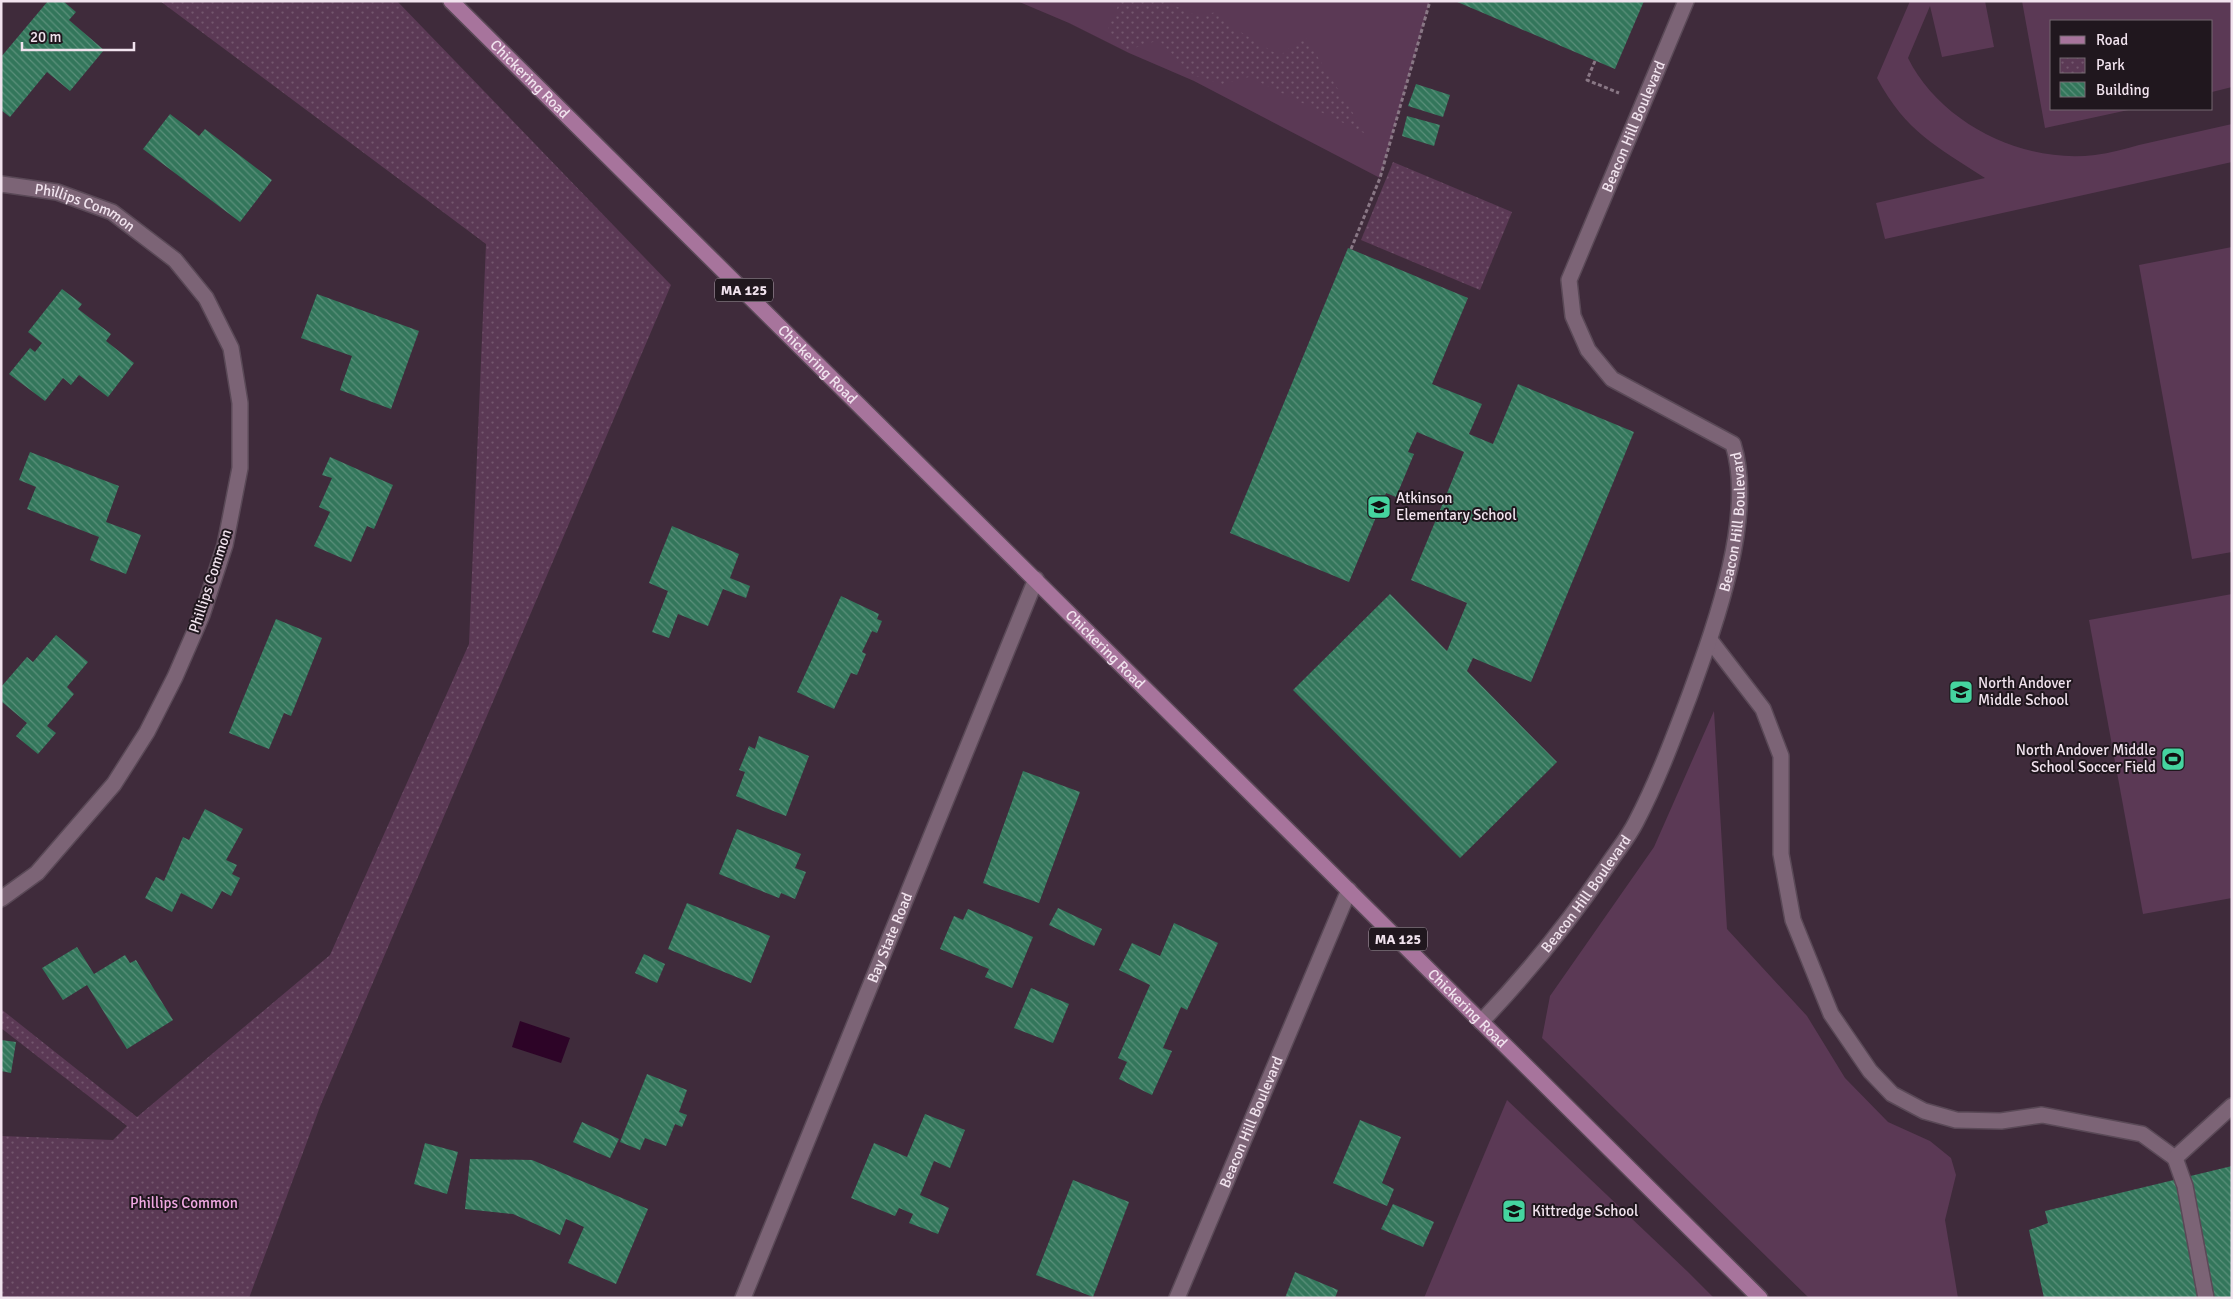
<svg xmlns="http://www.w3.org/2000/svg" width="2233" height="1299" font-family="Signika,sans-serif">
<defs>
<pattern id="park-dots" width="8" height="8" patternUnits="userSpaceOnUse" patternTransform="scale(1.25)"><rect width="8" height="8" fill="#5b3955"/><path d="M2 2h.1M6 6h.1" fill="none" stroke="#73566e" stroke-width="1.8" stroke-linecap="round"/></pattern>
<pattern id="building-back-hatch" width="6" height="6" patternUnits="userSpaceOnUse" patternTransform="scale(1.25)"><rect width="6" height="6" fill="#33765b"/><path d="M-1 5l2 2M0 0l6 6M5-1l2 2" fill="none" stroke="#5b907b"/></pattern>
</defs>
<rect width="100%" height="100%" fill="#3f2b3b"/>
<g fill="#5b3955">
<polygon points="1017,1 1430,1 1380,178 1194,81 1129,53 1069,23"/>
<path d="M1910,1H1985L1994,47L1942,57L1930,6L1908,58C1940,123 2023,164 2095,155C2110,153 2125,149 2139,145C2170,138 2201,131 2232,124V162L1885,239L1876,203L1985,178C1936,146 1906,132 1877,78Z"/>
<polygon points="2022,1 2232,1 2232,87 2212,92 2212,21 2052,21 2052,109 2133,109 2045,128"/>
<polygon points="2232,247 2232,552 2192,559 2139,265"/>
<polygon points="2232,594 2232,898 2143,914 2089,620"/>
<polygon points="1714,711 1727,929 1807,1016 1845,1078 1888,1122 1930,1141 1951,1158 1956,1175 1945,1220 1958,1298 1809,1298 1542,1038 1550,996 1654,847"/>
<polygon points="1507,1100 1688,1272 1714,1298 1424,1298"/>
</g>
<g fill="url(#park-dots)">
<polygon points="160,1 397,1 671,285 321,1104 249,1298 1,1298 1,1136 113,1140 127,1126 1,1028 1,1009 137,1117 330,955 469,644 486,244"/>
<polygon points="1120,1 1165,1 1195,15 1219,12 1229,25 1280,56 1304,35 1366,134 1249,77 1222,84 1192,75 1159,40 1128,50 1106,34"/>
<polygon points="1393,162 1512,212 1480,290 1361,240"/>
</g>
<polygon fill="#2d0427" points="520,1021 570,1038 561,1063 512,1047"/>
<g fill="url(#building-back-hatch)">
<polygon points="48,1 63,1 76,12 69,20 104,50 70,91 47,72 10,117 1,110 1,57"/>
<polygon points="1455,1 1644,1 1615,69"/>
<polygon points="1416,84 1450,95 1443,117 1408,106"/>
<polygon points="170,114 199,136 205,129 272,180 240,222 143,149"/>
<polygon points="1407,116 1440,125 1434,146 1402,136"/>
<polygon points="1348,248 1468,298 1432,384 1482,404 1469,434 1493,444 1518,384 1634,432 1531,682 1473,658 1467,671 1557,762 1460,858 1293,690 1390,594 1447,651 1467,603 1411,580 1464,452 1417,432 1408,452 1414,454 1396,497 1386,493 1349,582 1230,533"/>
<polygon points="62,289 82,304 78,309 111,334 106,341 134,363 108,397 79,375 71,385 63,378 45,401 9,374 30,348 35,352 42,343 28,332"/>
<polygon points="317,294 419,331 391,409 340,390 352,356 301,338"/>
<polygon points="30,452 119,486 106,522 141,535 126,574 90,560 99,537 27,509 36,487 19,480"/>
<polygon points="330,457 393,485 374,529 367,526 351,562 314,546 330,512 319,507 332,478 322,475"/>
<polygon points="672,526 739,554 730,578 750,586 746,598 723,589 708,626 678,614 669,638 652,632 668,591 649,583"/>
<polygon points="841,596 879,614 877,619 882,621 877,633 872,631 862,652 866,654 857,675 851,673 834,709 797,692"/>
<polygon points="276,619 322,638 291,716 284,713 269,749 229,733"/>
<polygon points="56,635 88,662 67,687 74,694 47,726 56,733 38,754 16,736 27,723 1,701 1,687 27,657 33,662"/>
<polygon points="759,736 809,756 786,816 736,796 745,772 739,770 749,746 755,749"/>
<polygon points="1023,771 1080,792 1039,903 983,883"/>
<polygon points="205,809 243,829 226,860 237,865 232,874 240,878 231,896 222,891 212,909 181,893 172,912 145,898 156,877 164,881 183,837 189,840"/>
<polygon points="737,829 801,854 795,868 806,872 795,899 781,893 779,898 719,874"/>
<polygon points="687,903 770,936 751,983 668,949"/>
<polygon points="1058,908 1102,929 1094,946 1049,925"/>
<polygon points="968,909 1033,937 1012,988 985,977 989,969 940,949 954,916 963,920"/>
<polygon points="1174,923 1218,943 1187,1010 1181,1007 1163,1048 1172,1051 1152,1095 1119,1079 1127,1062 1118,1058 1150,985 1119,970 1132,943 1160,956"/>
<polygon points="77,947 94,974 125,955 130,963 136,960 173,1020 127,1049 87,985 63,1000 42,968"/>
<polygon points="644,954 665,964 657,983 635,973"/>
<polygon points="1031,988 1069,1004 1053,1043 1014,1028"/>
<polygon points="1,1040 16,1042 11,1073 1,1071"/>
<polygon points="647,1074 687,1090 679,1112 687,1115 682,1127 675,1124 666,1146 645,1138 640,1150 620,1142"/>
<polygon points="925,1114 965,1130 950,1168 934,1161 920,1195 949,1208 938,1234 909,1223 913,1214 899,1208 895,1216 851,1198 874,1143 907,1157"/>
<polygon points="1360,1120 1401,1137 1382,1183 1394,1189 1387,1206 1333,1183"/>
<polygon points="582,1122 619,1139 610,1158 573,1142"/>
<polygon points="425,1143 458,1152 447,1194 414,1184"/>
<polygon points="470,1159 532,1160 648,1209 616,1284 568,1263 584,1227 566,1219 560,1235 513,1214 465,1209"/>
<polygon points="2232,1166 2232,1298 2044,1298 2029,1230 2048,1223 2045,1211"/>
<polygon points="1073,1180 1129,1202 1093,1297 1036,1275"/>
<polygon points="1393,1204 1434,1222 1423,1247 1381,1229"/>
<polygon points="1295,1272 1338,1290 1335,1298 1285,1298"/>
</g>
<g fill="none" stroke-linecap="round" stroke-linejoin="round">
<g stroke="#5a4957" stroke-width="18">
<g id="service">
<polyline points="1710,640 1763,709 1781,756 1781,854 1793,920 1831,1014 1870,1071 1892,1094 1924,1111 1956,1120 2001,1121 2042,1115 2142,1134 2175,1158"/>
<polyline points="2206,1298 2185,1186 2175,1158 2232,1106"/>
</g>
</g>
<g stroke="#5a4957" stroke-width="18">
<g id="minor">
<path id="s1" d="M1,184L57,192L112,212L175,260L206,298L231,348L240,403V468L225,545L202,615L175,677L147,732L114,784L37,873L1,899"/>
<path id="s2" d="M1481,1022C1528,973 1569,922 1607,866C1616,852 1628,838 1636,822C1657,782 1673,739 1689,697C1714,628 1756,516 1733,444L1612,379L1588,350L1573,316L1569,280L1686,1"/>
<path id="s3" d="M743,1298L1036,579"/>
<path id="s4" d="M1177,1298L1349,890"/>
</g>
</g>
<g stroke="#5a4957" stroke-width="18">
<g id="primary">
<path id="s5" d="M451,1L1760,1298"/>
</g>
</g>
<g stroke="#897785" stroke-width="3" stroke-dasharray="4 2.5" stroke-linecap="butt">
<polyline points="1595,61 1587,80 1619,93"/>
<polyline points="1351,249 1380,178 1430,1"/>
</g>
<use href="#service" stroke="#7c6476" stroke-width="15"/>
<use href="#minor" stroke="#7c6476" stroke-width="15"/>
<use href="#primary" stroke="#a7749c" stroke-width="15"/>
</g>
<defs>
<g id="school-square" transform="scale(1.25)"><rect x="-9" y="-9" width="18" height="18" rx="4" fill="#45d49f" stroke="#20171e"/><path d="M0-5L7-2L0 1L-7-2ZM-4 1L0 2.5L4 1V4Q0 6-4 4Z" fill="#111"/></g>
<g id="stadium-square" transform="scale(1.25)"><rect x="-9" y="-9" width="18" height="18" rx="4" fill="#45d49f" stroke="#20171e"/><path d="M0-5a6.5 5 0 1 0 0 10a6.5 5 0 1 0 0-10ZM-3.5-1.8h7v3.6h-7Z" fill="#111"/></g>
</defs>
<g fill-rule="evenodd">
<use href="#school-square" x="1379" y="507"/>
<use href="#school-square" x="1961" y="692"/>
<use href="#stadium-square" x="2173" y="759"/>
<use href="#school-square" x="1514" y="1211"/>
</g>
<g text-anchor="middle" stroke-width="4" stroke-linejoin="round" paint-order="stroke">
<g fill="#20171e" stroke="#b2a6b0" stroke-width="1">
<rect x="715" y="278.5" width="58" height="23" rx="4"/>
<rect x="1369" y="927.5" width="58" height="23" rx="4"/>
</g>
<g font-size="14" font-weight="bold" fill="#f1e3ee">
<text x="744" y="295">MA 125</text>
<text x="1398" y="944">MA 125</text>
</g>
<g font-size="15" fill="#f1e3ee" stroke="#20171e">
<text dy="5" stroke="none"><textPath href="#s5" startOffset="111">Chickering Road</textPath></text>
<text dy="5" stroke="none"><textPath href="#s2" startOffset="1065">Beacon Hill Boulevard</textPath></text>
<text dy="5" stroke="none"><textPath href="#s1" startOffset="88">Phillips Common</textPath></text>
<text dy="5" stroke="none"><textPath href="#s5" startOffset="516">Chickering Road</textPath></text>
<text dy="5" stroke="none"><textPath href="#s2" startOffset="571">Beacon Hill Boulevard</textPath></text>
<text transform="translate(210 581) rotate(-72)" y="5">Phillips Common</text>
<text dy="5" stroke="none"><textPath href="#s5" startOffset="921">Chickering Road</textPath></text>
<text dy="5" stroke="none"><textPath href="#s2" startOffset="166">Beacon Hill Boulevard</textPath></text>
<text dy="5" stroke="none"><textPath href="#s3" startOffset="389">Bay State Road</textPath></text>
<text dy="5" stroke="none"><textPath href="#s5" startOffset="1431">Chickering Road</textPath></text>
<text dy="5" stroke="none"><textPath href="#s4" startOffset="191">Beacon Hill Boulevard</textPath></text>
</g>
<g font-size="15" fill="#f1e3ee" stroke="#20171e" text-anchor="start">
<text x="1396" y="503">Atkinson<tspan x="1396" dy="17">Elementary School</tspan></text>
<text x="1978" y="688">North Andover<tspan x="1978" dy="17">Middle School</tspan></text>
<text x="2156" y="755" text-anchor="end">North Andover Middle<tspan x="2156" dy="17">School Soccer Field</tspan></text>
<text x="1532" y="1216">Kittredge School</text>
</g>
<g font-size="15" fill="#f1a9e3" stroke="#20171e">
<text x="184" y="1208">Phillips Common</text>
</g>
</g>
<rect width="2233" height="1299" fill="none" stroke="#f1e3ee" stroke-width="5"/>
<rect x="2050" y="20" width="162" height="90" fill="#20171e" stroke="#746971"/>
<rect x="2060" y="36" width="25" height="8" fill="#a7749c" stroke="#746971"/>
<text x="2096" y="45" font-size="15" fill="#f1e3ee">Road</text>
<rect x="2060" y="58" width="25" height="15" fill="url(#park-dots)" stroke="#746971"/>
<text x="2096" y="70" font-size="15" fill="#f1e3ee">Park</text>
<rect x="2060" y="82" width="25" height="15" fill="url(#building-back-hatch)" stroke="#746971"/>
<text x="2096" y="95" font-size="15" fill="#f1e3ee">Building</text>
<path d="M22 42v8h112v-8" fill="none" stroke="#f1e3ee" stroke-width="2.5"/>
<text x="30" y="42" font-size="15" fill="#f1e3ee" stroke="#20171e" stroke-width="4" paint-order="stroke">20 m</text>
</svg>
